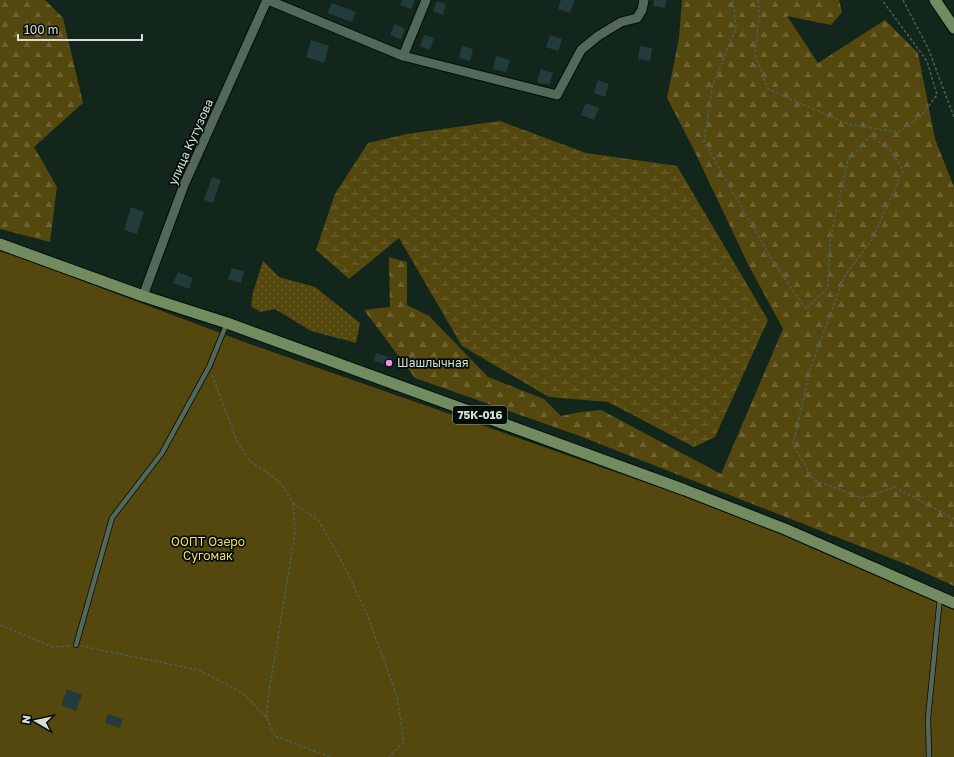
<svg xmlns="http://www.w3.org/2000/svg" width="954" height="757" font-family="'Golos Text',sans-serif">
<defs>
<pattern id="grass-dots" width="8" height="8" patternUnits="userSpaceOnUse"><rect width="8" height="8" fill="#55480f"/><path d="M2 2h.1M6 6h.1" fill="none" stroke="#6d6231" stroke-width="1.8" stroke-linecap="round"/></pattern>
<pattern id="forest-firs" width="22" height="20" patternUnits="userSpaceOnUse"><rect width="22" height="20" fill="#55480f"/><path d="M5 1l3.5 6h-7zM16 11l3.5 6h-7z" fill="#6d6231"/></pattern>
<pattern id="wetland-marsh" width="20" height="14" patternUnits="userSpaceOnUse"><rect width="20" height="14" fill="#55480f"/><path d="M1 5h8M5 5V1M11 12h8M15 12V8" fill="none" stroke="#6d6231"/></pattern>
</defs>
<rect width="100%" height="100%" fill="#12261b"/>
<polygon fill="url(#grass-dots)" points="263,261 279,277 315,287 360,323 356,343 311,331 275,309 260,312 251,306 253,292"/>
<g fill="url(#forest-firs)">
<polygon points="0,0 45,0 63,18 83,103 34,147 57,187 50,242 0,229"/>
<polygon points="682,0 839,0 842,12 831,25 787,16 818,63 885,20 918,53 935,139 954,187 954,586 908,565 577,435 415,378 364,310 390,307 389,257 407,262 407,305 429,316 488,377 544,399 561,416 581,412 601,410 721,474 783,329 749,266 692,146 667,98 679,38"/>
</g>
<polygon fill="url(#wetland-marsh)" points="500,121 586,153 677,166 768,320 715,437 694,447 608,402 549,397 462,346 399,238 349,279 316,250 335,194 368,143 407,134"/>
<polygon fill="#55480f" points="0,250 247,343 684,496 785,536 954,610 954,757 0,757"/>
<g fill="#223c3b">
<polygon points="402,0 415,0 411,9 400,5"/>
<polygon points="561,0 575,0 570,13 558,9"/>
<polygon points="654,0 666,0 665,8 653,6"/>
<polygon points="437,1 446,4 443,15 433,11"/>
<polygon points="332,3 356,12 352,22 327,13"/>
<polygon points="395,24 405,29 401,40 390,35"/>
<polygon points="424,35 434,38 430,50 420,46"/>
<polygon points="550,35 562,39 558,51 546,47"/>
<polygon points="311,40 329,46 324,63 306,57"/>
<polygon points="462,46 473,49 470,61 459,58"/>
<polygon points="640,46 652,48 650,61 638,59"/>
<polygon points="496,56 510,60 506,72 493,69"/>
<polygon points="541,69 553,73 549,85 537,82"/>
<polygon points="598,80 609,84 605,97 594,93"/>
<polygon points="586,103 599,108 594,120 581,115"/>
<polygon points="212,177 221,180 213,203 204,200"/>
<polygon points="131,207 144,212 137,234 124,230"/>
<polygon points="232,268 244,271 241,283 228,279"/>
<polygon points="178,272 193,278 189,289 173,283"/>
<polygon points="376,353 392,358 389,365 374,361"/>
<polygon points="67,689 82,695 76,711 61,705"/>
<polygon points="108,714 123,719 120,728 105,723"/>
</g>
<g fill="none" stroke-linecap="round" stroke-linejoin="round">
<g stroke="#000e06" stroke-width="6">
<g id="service">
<polyline points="76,645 112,518 162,453 209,367 227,323"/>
<polyline points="929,757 928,718 940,597"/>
</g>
</g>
<g stroke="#000e06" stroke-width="11">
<g id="minor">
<polyline points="268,0 403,56 557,95 581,50 598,36 621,22 637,18 642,10 644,0"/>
<polyline points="403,56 426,0"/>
<polyline points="143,296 184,185 267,0"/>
</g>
</g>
<g stroke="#000e06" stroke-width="13">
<g id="primary">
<polyline points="935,0 954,28"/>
<polyline points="0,244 143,296 227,323 685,490 785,529 954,603"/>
</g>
</g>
<g stroke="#4d5f55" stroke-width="1.5" stroke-dasharray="3 2" stroke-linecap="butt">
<polyline points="733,0 736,28 712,87 704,142 772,260 806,309 828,288 830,240 848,160 870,136 889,148 903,170 873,238 844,277 810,370 793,445 814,480 862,498 895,487 954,519"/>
<polyline points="758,0 759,16 755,55 768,89 848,124 898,132 920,117 937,95 927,61 882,0"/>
<polyline points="903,0 928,48 954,117"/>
<polyline points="212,375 237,441 250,461 280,482 293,503 295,534 267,704 267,718"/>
<polyline points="293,503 319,521 346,569 368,617 397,696 404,742 389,757"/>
<polyline points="0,625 53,647 69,646"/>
<polyline points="81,646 199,670 244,694 267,718 275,736 330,757"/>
</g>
<use href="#service" stroke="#53685b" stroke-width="4.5"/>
<use href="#minor" stroke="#53685b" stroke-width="9"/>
<use href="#primary" stroke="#738b60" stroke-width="11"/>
</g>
<circle fill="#e88eff" stroke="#050d08" stroke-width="1.5" cx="389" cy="363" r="4"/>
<g text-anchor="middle" stroke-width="3.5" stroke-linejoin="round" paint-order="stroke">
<rect fill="#050d08" stroke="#96a19a" stroke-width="1" x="453" y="406" width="54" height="18" rx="3"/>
<g font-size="11" font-weight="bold" fill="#d4e0d9">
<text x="480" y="419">75К-016</text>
</g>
<g font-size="12" fill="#d4e0d9" stroke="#050d08">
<text transform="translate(191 142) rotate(-66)" y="4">улица Кутузова</text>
</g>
<g font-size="12" fill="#d4e0d9" stroke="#050d08" text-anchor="start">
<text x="397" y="367">Шашлычная</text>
</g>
<g font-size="12" fill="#f6dd7b" stroke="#050d08">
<text x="208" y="546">ООПТ Озеро<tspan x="208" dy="14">Сугомак</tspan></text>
</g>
</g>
<g transform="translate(36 721) rotate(279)" stroke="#050d08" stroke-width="3" paint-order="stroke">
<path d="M0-3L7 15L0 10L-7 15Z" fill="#d4e0d9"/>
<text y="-6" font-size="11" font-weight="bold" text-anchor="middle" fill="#d4e0d9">N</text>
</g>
<path d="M18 34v6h124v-6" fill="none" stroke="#d4e0d9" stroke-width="2"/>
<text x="24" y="34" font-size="12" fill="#d4e0d9" stroke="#050d08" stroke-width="3" paint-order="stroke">100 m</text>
</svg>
